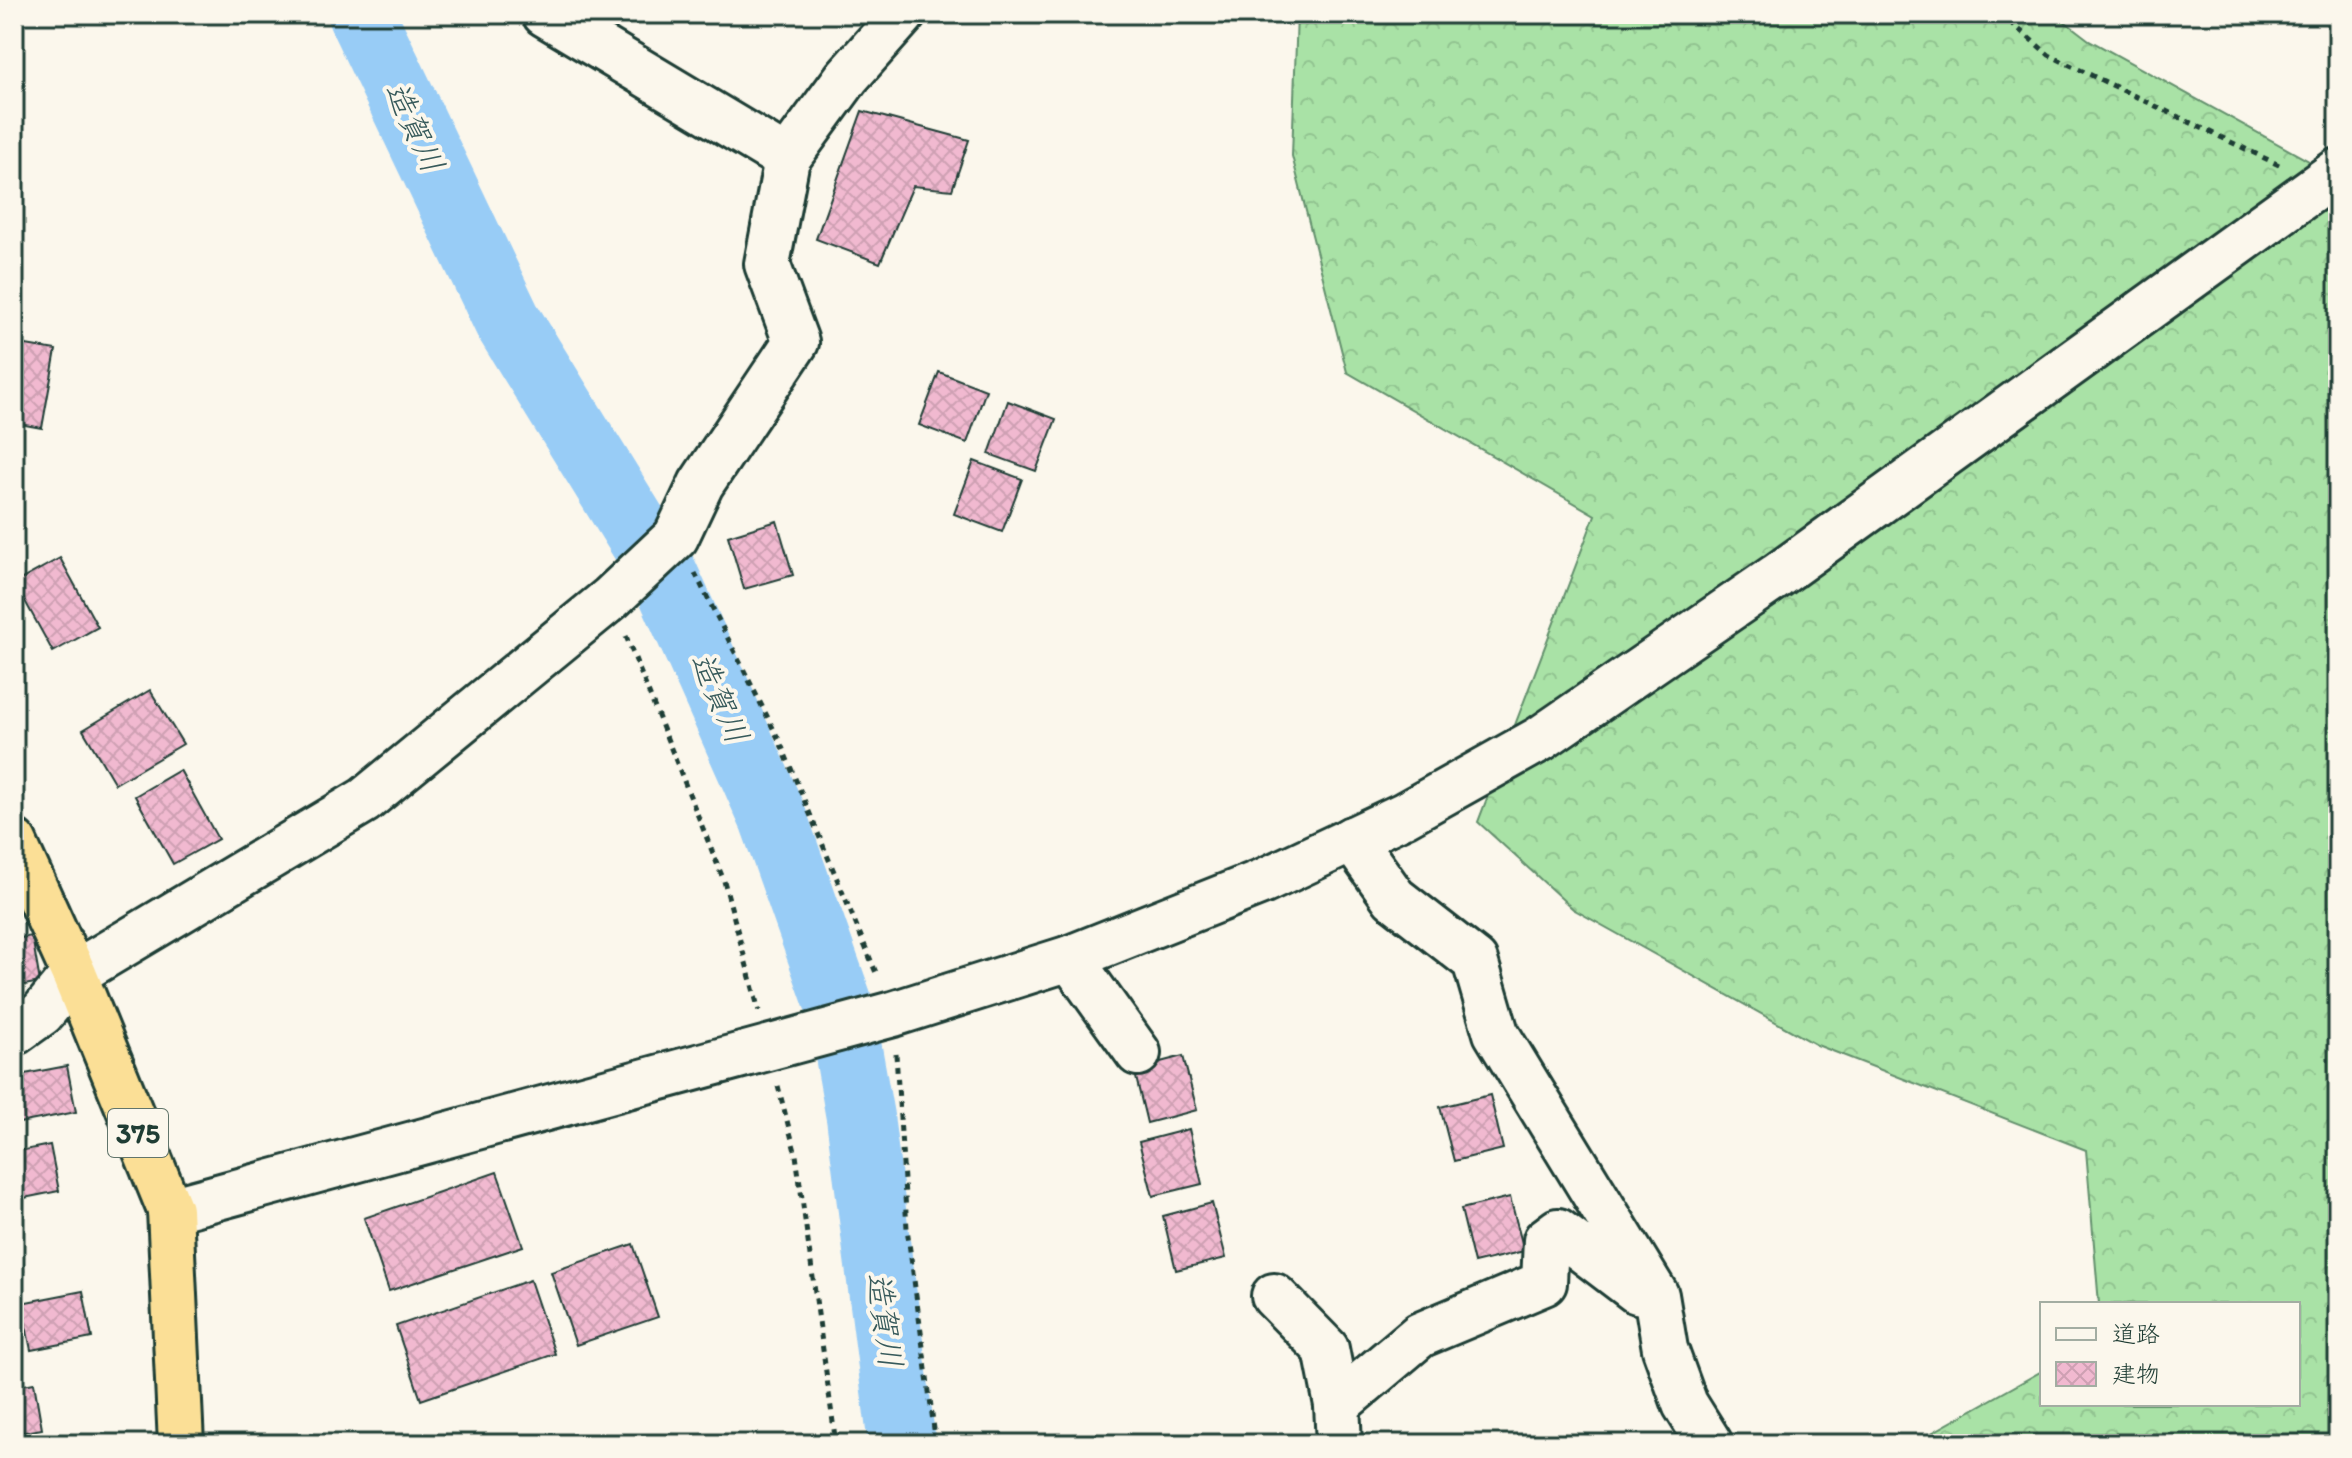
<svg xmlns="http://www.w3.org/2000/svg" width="2352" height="1458" font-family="Itim,'Klee One',sans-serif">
<defs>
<pattern id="forest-crowns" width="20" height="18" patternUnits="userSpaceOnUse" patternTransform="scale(2)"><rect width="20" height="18" fill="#a9e2a6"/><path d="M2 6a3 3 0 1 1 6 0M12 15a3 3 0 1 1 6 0" fill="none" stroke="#91c390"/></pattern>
<pattern id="building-cross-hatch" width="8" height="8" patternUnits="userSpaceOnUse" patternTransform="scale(2)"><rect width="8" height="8" fill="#f1b9d0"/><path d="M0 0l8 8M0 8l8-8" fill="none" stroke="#cea0b3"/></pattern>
</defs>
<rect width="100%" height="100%" fill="#fbf7ec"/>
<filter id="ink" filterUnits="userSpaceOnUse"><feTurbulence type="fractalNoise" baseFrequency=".0125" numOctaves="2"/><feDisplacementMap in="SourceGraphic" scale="16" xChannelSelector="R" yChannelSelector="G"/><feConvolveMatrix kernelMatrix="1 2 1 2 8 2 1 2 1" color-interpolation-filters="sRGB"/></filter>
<g filter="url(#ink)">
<polygon fill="url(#forest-crowns)" stroke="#64906d" stroke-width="2" points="1297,14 2055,14 2089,40 2338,177 2338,1444 1912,1444 2042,1371 2042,1404 2298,1404 2298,1304 2099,1304 2086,1150 1817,1045 1573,909 1478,822 1595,515 1347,372 1292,156"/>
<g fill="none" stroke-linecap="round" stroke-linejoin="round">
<polyline stroke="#98ccf6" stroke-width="68" points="361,14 507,320 665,576 773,818 841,1010 860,1117 902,1444"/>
</g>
<g fill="url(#building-cross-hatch)" stroke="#1f3d34" stroke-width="2">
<polygon points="862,111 969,140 952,190 913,186 880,263 816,239"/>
<polygon points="14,343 56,350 42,428 14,423"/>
<polygon points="939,372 986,390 967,443 919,425"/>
<polygon points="1008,401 1056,419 1036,471 989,454"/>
<polygon points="974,461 1022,479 1002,532 954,514"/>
<polygon points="777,521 793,575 744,589 728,536"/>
<polygon points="60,558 98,627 53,652 15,583"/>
<polygon points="150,690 183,744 115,784 83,730"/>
<polygon points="180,770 218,839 173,864 135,796"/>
<polygon points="32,936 40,982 14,987 14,939"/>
<polygon points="1183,1056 1197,1110 1147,1123 1134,1069"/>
<polygon points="67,1066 76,1112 14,1124 14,1076"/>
<polygon points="1490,1095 1503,1149 1454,1161 1440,1107"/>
<polygon points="1189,1129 1202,1184 1153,1196 1139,1142"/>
<polygon points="50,1145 59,1191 14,1200 14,1152"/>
<polygon points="497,1172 523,1246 389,1291 364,1218"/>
<polygon points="1510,1197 1524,1251 1474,1263 1461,1209"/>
<polygon points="1212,1203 1226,1258 1176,1270 1163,1216"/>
<polygon points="15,1224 24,1271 14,1273 14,1225"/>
<polygon points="633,1244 658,1317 576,1345 551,1272"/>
<polygon points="530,1280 555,1354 421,1400 396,1326"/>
<polygon points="83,1291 92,1338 31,1350 21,1303"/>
<polygon points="34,1383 42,1429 14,1434 14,1387"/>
</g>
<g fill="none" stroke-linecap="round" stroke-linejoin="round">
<g stroke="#1f3d34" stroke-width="50">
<g id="minor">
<polyline points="545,14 787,159"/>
<polyline points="1352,839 1394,898 1475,961 1496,1033 1656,1295 1665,1349 1685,1404 1710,1444"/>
<polyline points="1070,958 1138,1053"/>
<polyline points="14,1033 42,1013 74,974 365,800 611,598 676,537 701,484 796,342 767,264 787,159 847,77 903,14"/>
<polyline points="170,1210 893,1014 1070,958 1264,881 1404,815 1540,739 1777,576 2338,171"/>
<polyline points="1274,1296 1326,1349 1337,1405 1339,1444"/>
<polyline points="1337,1405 1420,1335 1544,1283 1546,1240 1558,1231 1637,1291 1654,1294"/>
</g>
</g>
<g stroke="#1f3d34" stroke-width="50">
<polyline id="highway" points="14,842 74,974 170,1210 181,1444"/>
</g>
<g stroke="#1f3d34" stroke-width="5" stroke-dasharray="6 6" stroke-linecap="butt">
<polyline points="2001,14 2049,55 2279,165"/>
<polyline points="695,573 780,742 877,975"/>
<polyline points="626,636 724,881 759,1011"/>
<polyline points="896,1054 907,1228 936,1444"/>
<polyline points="778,1086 796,1155 836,1444"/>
</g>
<use href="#minor" stroke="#fbf7ec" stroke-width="44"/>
<use href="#highway" stroke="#fbdf96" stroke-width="44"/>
</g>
</g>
<g text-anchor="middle" stroke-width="8" stroke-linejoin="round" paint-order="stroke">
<rect fill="#fbf7ec" stroke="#61756b" stroke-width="2" x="108" y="1109" width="60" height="48" rx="6"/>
<g font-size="28" font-weight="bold" fill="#1f3d34">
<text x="138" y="1143">375</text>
</g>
<g font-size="32" font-style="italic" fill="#375a5b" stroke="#fbf7ec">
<text transform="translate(415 127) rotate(65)" y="11">造賀川</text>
<text transform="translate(720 698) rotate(66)" y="11">造賀川</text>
<text transform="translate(885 1320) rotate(82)" y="11">造賀川</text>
</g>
</g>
<rect width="2352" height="1458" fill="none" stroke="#fbf7ec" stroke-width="48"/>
<rect x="24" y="24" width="2304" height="1410" fill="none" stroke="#1f3d34" stroke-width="3" filter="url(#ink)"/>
<rect x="2040" y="1302" width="260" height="104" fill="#fbf7ec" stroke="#a3ada2" stroke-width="2"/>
<rect x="2056" y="1328" width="40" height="12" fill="#fbf7ec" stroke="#a3ada2" stroke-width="2"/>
<text x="2112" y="1342" font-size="24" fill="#1f3d34">道路</text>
<rect x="2056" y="1362" width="40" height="24" fill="url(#building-cross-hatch)" stroke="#a3ada2" stroke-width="2"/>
<text x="2112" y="1382" font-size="24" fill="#1f3d34">建物</text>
</svg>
